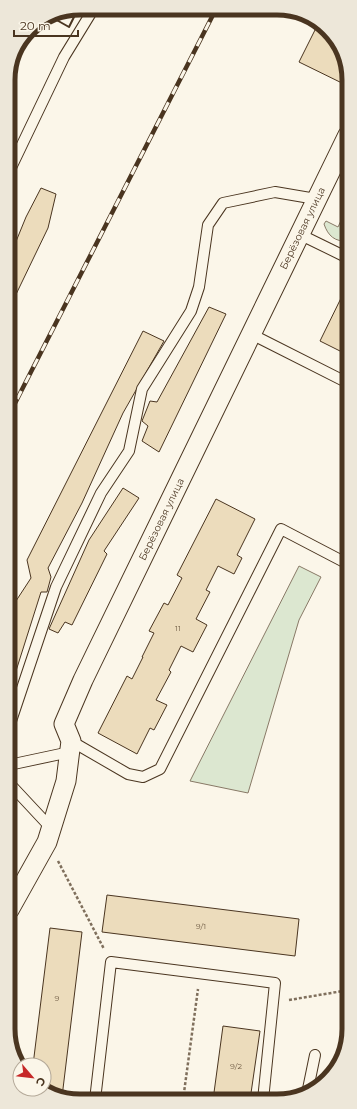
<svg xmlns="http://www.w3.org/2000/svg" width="357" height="1109" font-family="Montserrat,sans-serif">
<rect width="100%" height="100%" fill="#fbf6e9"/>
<g fill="#dce7d0" stroke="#887966">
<path d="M348,206V217L342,229L348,232V241C335,242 328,236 324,224L326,221L338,227Z"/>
<polygon points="299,566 321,577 299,620 248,793 190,781"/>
</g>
<g fill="#ecdcbc" stroke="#4a3520">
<polygon points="318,24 328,29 348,67 348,86 299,62"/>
<polygon points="41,188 56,194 48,228 8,311 8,261 26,217"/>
<polygon points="345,290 348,292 348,355 320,341"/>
<polygon points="209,307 226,314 159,452 142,441 148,426 142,421 150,401 157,402"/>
<polygon points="143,331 164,341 123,413 82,503 48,568 51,577 47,592 41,592 9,693 9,621 14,604 31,578 27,560"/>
<polygon points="123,488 139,498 104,551 107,554 72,625 65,622 58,633 49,629 89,540"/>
<polygon points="216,499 255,519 237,555 242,558 234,574 218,566 206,590 210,592 196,619 207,625 193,652 181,646 169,670 171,672 156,700 167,705 154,730 150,728 137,754 98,733 127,676 132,679 143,657 142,657 154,633 149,631 164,603 168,605 182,578 177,575"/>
<polygon points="107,895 299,919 295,956 102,932"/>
<polygon points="50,928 82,932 62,1097 44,1088 44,1065 33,1065"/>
<polygon points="223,1026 260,1031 250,1100 213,1100"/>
</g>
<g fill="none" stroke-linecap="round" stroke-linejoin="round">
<g stroke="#4a3520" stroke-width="12">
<g id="lane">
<polyline points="8,174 64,57 94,8"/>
<polyline points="299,234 348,258"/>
<polyline points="251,334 348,383"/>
<polyline points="9,727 56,587 101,493 129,451 142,389 191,311 199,287 208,225 223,203 275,192 316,199"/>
<polyline points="71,741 128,774 143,777 160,769 281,529 348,564"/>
<polyline points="9,765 70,752"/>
<polyline points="9,783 51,828"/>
<polyline points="308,1089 315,1055"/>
<polyline points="95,1100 111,962 275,983 263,1100"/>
</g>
</g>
<g stroke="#4a3520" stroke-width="21">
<polyline id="street" points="9,910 47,842 66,781 71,741 64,724 83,680 348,135"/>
</g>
<g stroke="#7f6f5c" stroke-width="2.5" stroke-dasharray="3 2" stroke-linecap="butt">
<polyline points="58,861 104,949"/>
<polyline points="289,1000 349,990"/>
<polyline points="183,1100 198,989"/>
</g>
<use href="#lane" stroke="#fbf6e9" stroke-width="10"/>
<use href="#street" stroke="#fbf6e9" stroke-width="19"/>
<g stroke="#4a3520" stroke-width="4.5">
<polyline id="rail" points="9,415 216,9"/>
</g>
<use href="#rail" stroke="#fbf6e9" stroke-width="3" stroke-dasharray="9" stroke-linecap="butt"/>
<polyline stroke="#4a3520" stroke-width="2" points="53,18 69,27 78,9"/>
</g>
<g text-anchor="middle" stroke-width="3" stroke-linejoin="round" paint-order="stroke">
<g font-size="8" fill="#725f47">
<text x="178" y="631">11</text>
<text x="201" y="929">9/1</text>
<text x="57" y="1001">9</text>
<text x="236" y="1069">9/2</text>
</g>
<g font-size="10" fill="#4a3520" stroke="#fbf6e9">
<text transform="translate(302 228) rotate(-64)" y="4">Берёзовая улица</text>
<text transform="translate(161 519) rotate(-64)" y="4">Берёзовая улица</text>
</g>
</g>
<path d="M0 0H357V1109H0ZM80 15H277A65 65 0 0 1 342 80V1029A65 65 0 0 1 277 1094H80A65 65 0 0 1 15 1029V80A65 65 0 0 1 80 15Z" fill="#ede7d9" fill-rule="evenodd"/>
<path fill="none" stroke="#4a3520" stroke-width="5" d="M80 15H277A65 65 0 0 1 342 80V1029A65 65 0 0 1 277 1094H80A65 65 0 0 1 15 1029V80A65 65 0 0 1 80 15Z"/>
<g transform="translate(32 1077) rotate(118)"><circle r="19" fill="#fbf6e9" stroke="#b4a999"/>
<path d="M0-3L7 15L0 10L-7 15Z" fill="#c62828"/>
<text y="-6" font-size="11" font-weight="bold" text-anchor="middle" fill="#4a3520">С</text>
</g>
<path d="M14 30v6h64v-6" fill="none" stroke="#4a3520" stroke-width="2"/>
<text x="20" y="30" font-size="12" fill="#4a3520" stroke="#fbf6e9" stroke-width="3" paint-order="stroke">20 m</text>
</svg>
